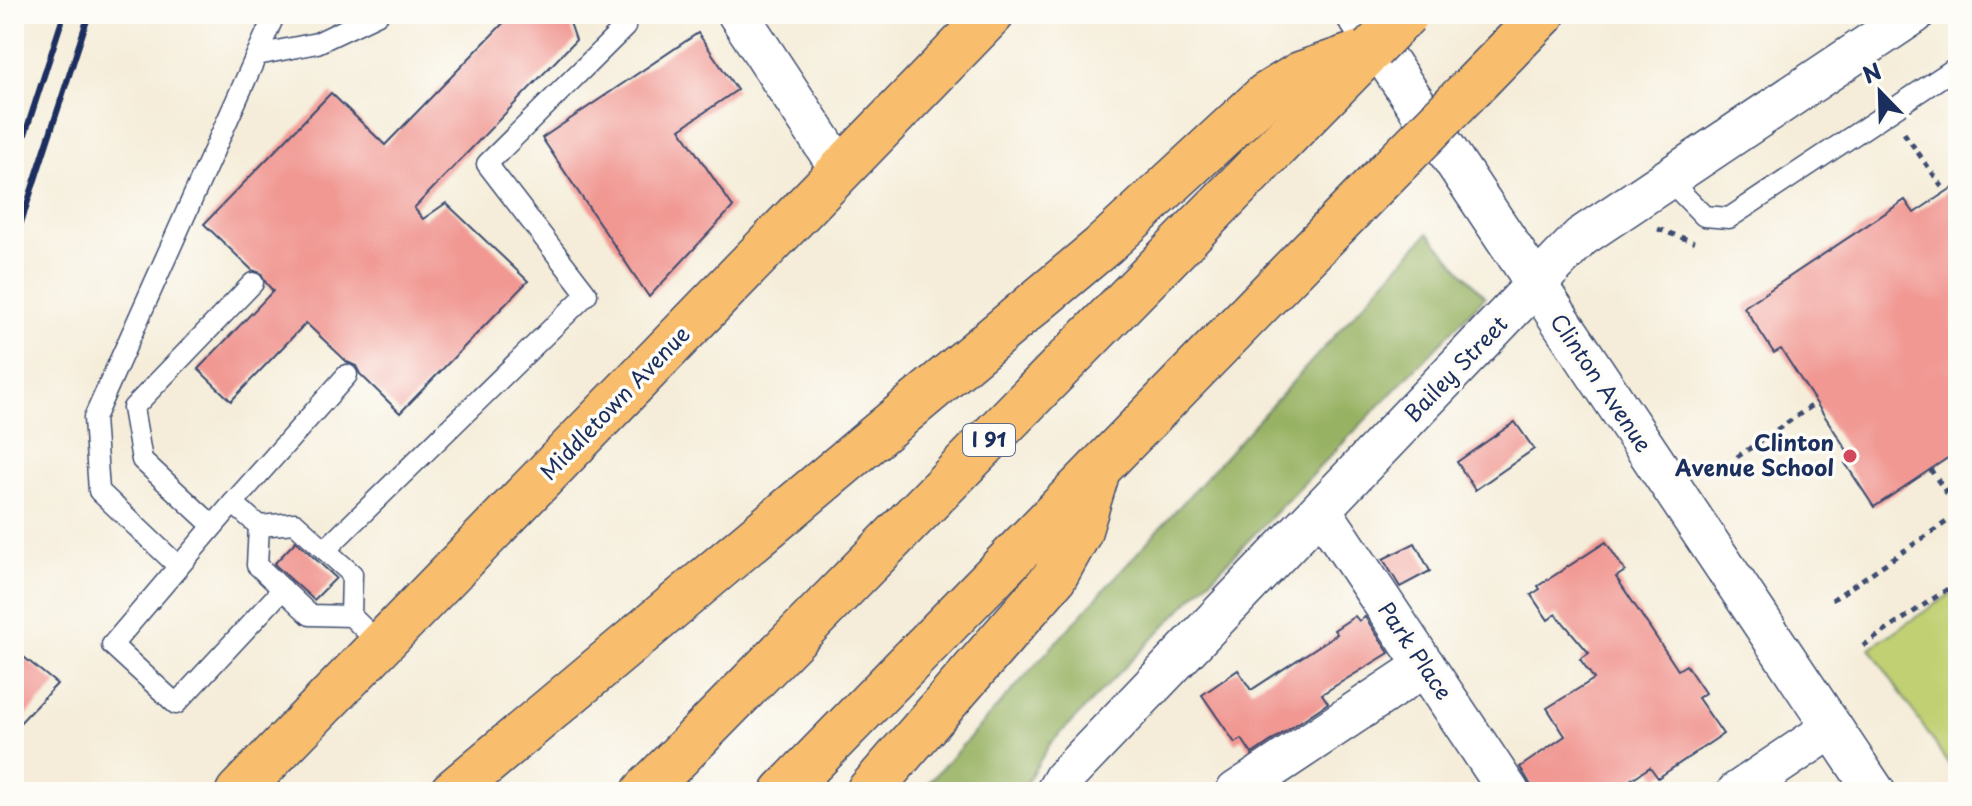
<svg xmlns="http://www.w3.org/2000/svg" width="1972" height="806" font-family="'Playpen Sans',sans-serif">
<rect width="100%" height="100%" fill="#fdfcf7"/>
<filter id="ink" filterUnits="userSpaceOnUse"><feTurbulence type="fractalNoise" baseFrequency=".0125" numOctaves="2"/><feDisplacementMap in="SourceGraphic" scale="16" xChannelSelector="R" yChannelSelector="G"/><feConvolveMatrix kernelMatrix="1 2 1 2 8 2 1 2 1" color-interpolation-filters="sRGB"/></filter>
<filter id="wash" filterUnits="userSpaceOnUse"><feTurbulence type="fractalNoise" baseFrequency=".006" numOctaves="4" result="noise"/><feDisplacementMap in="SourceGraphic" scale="32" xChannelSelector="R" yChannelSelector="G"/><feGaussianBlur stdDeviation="1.8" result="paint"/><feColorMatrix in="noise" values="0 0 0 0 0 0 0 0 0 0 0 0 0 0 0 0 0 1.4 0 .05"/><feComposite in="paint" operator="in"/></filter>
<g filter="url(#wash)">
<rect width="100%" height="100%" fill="#f5edd9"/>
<polygon fill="#c1d072" stroke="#6e8068" stroke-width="2" points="1958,589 1958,778 1870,648"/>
<polygon fill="#98b264" stroke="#5a7061" stroke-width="2" points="1428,233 1485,297 1050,744 1021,792 920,792"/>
<g id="blocks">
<g fill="#f19893">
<polygon points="512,14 567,14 576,40 414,208 423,219 446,203 528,281 400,413 360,374 356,366 347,362 306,323 231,401 198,369 273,291 266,283 261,273 252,270 204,224 331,93 385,145"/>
<polygon points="698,33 737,90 680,129 733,207 649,297 542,138"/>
<polygon points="1958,184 1958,451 1874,507 1845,463 1852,458 1781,349 1774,353 1744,307 1905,200 1914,213"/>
<polygon points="1515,422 1534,449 1475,490 1457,462"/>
<polygon points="296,541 336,578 314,600 274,564"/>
<polygon points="1606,542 1625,571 1616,577 1678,670 1686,665 1705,693 1698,698 1723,734 1658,778 1650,767 1612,792 1535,792 1520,767 1565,736 1547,708 1594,679 1580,659 1589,653 1556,614 1548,620 1531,595 1540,589 1538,586"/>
<polygon points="1415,543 1430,571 1400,587 1383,559"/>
<polygon points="1355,616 1359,621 1365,617 1389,653 1322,694 1328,703 1252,754 1242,739 1235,743 1202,695 1238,670 1251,690 1337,634 1334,630"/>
<polygon points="14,649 57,684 14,729"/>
</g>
</g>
</g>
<g filter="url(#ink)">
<use href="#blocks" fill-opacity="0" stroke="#3c4c70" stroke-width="2"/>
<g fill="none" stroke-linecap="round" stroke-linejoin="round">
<g stroke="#3c4c70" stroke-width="23">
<g id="lane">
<polyline points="257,55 317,43 378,14"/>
<polyline points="1668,179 1704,216 1729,218 1958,66"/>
<polyline points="347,375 233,503 259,526 295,523 352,574 351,616"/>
<polyline points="233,503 112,645 176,704 283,589"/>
<polyline points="212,525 142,460 133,408 253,283"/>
<polyline points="259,526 257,565 310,615 351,616 381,645"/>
<polyline points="325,550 587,294 487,164 625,27 618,14"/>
<polyline points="177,565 99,491 94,418 275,14"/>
</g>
</g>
<g stroke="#3c4c70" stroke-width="43">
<g id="street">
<polyline points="738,14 840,169"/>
<polyline points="1356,14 1875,792"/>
<polyline points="1321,510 1509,792"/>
<polyline points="1056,792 1064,778 1581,237 1914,14"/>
<polyline points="1236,792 1425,666"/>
<polyline points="1737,792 1832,728"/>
</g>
</g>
<g stroke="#3c4c70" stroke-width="47">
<polyline id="primary" points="238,792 992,14"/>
</g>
<g stroke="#3c4c70" stroke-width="47">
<g id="highway">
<polyline points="1473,86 1543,14"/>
<polyline points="452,792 1104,245 1266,95 1300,74 1372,49"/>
<polyline points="644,792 1365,56"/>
<polyline points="783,792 1388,172"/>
<polyline points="868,792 1054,578 1079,533 1096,477"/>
</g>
</g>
<g stroke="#3c4c70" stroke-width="5" stroke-dasharray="6 6" stroke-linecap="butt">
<polyline points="1904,133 1946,192"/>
<polyline points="1658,229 1694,242"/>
<polyline points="1737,457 1816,403"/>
<polyline points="1930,469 1958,509"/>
<polyline points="1832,600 1958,514"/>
<polyline points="1863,646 1958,582"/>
</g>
<use href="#lane" stroke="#fff" stroke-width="20"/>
<use href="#street" stroke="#fff" stroke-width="40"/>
<use href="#primary" stroke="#f9be6d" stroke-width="44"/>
<use href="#highway" stroke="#f9be6d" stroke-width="44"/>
<g stroke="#1b2f5e" stroke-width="6">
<polyline points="14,168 64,14"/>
<polyline points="14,244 89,14"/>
</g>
<g stroke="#3c4c70" stroke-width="47" stroke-linecap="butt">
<g id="highway-bridge">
<polyline points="1372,49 1406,14"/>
<polyline points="1388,172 1473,86"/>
</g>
</g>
<use href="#highway-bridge" stroke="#f9be6d" stroke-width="44"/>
</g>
</g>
<circle fill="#d1495b" stroke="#fdfcf7" stroke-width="3" cx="1850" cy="456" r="8"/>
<g text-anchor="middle" stroke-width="7" stroke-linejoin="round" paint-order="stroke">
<rect fill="#fdfcf7" stroke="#5f6c8c" stroke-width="2" x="963" y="424" width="52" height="32" rx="6"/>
<g font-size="20" font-weight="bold" fill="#1b2f5e">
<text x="989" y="447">I 91</text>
</g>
<g font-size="22" fill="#1b2f5e" stroke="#fdfcf7">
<text transform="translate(1456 369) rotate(-46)" y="8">Bailey Street</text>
<text transform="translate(1601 383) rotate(56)" y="8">Clinton Avenue</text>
<text transform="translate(615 403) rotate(-46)" y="8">Middletown Avenue</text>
<text transform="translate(1415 651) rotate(56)" y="8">Park Place</text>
</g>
<g font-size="22" font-weight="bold" fill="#1b2f5e" stroke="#fdfcf7" text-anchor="end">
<text x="1834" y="451">Clinton<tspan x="1834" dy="25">Avenue School</tspan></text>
</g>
</g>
<rect width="1972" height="806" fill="none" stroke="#fdfcf7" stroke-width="48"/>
<g transform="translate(1880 92) rotate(337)" stroke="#fdfcf7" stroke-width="6" paint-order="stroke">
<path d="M0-6L14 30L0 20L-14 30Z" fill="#1b2f5e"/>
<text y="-12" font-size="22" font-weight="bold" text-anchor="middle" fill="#1b2f5e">N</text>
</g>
</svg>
